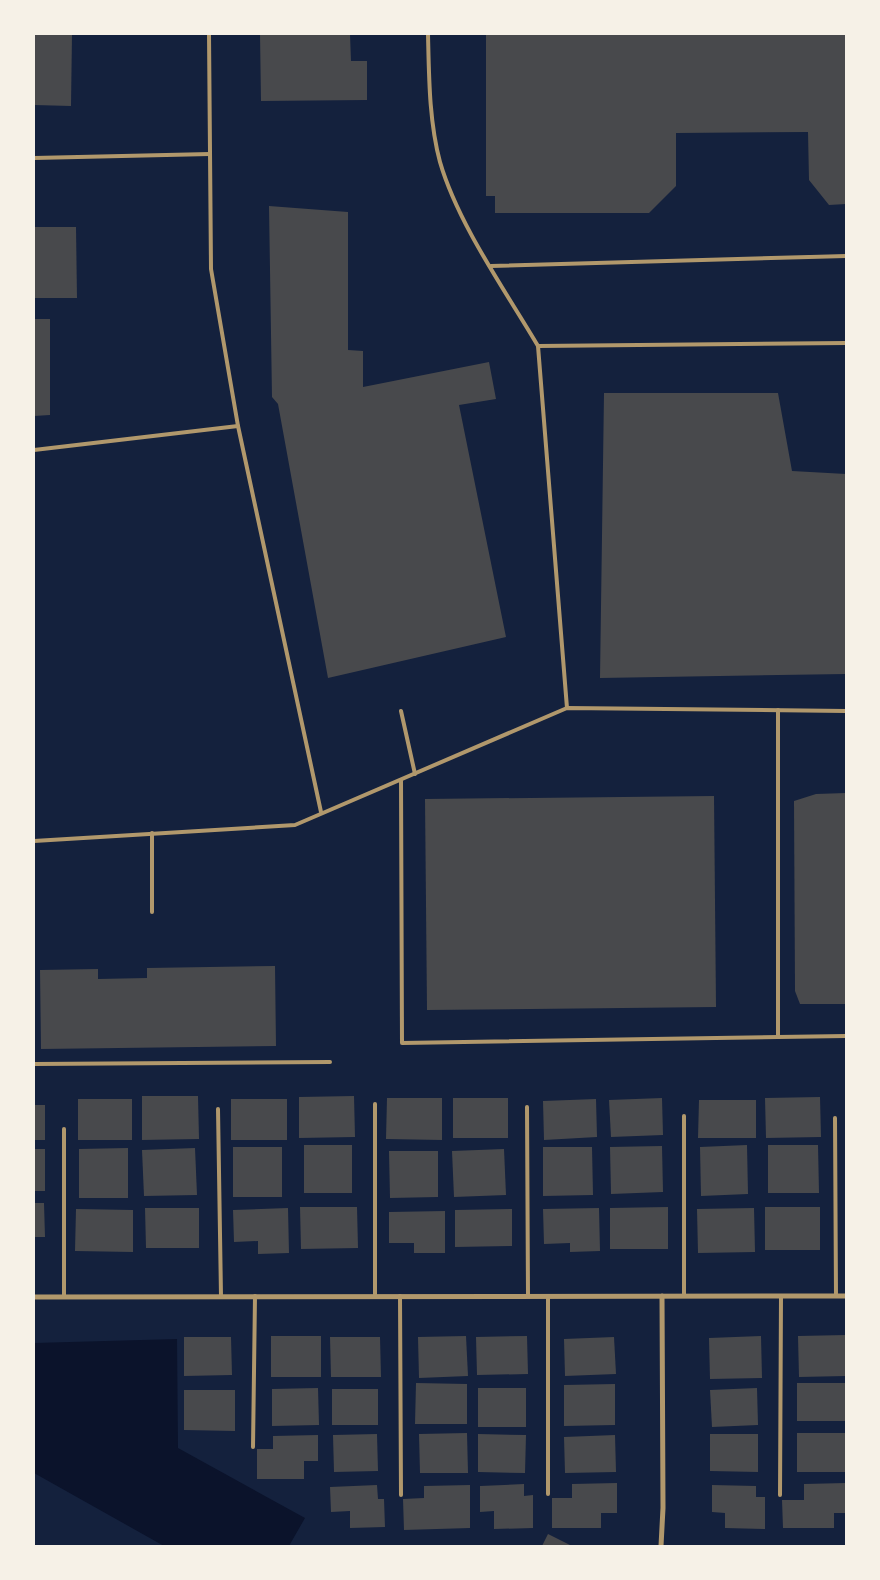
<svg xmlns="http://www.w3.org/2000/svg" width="880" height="1580" font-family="Helvetica,sans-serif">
<rect width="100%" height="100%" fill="#14213d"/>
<polygon fill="#0b132b" points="177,1339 178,1448 305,1518 289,1546 164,1546 34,1473 34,1343"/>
<g fill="#48494c">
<polygon points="34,34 72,34 71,106 34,105"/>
<polygon points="260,34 350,34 351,61 367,61 367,100 261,101"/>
<polygon points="486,34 846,34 846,204 829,205 809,180 808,132 676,133 676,186 649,213 495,213 495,196 486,196"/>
<polygon points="269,206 348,212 348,350 363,351 363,387 489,362 496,399 459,405 506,637 328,678 278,404 272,397"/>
<polygon points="34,227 76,227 77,298 34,298"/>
<polygon points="34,319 50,319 50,415 34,416"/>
<polygon points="604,393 778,393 792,471 846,474 846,674 600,678"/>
<polygon points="846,793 846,1004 800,1004 795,991 794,801 816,794"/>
<polygon points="714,796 716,1007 427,1010 425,799"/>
<polygon points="275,966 276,1046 41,1049 40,970 98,969 98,979 147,978 147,968"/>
<polygon points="142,1096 198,1096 199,1139 142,1140"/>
<polygon points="354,1096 355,1137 299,1138 299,1097"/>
<polygon points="820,1097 821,1137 766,1138 765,1098"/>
<polygon points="387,1098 442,1098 442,1140 386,1139"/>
<rect x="453" y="1098" width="55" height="40"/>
<polygon points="662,1098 663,1135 611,1137 609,1100"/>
<rect x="78" y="1099" width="54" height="41"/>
<rect x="231" y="1099" width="56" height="41"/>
<polygon points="596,1099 597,1137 544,1140 543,1101"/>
<polygon points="699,1100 756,1100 756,1138 698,1138"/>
<rect x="34" y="1105" width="11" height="35"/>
<rect x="304" y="1145" width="48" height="48"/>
<polygon points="747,1145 748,1194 701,1196 700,1147"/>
<polygon points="768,1145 818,1145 819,1193 768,1193"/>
<polygon points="662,1146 663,1192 611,1194 610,1147"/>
<rect x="233" y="1147" width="49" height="50"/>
<polygon points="543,1147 592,1147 593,1195 543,1196"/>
<polygon points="128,1148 128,1198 79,1198 79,1149"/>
<polygon points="195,1148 197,1195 144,1196 142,1150"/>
<rect x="34" y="1149" width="11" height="42"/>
<polygon points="504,1149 506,1195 454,1197 452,1151"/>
<polygon points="389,1151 438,1151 438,1197 390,1198"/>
<polygon points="34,1203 44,1203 45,1237 34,1237"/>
<polygon points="300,1207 357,1207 358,1248 301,1249"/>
<polygon points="668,1207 668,1249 610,1249 610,1208"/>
<rect x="765" y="1207" width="55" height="43"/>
<polygon points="145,1208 199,1208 199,1248 146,1248"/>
<polygon points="288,1208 289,1253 258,1254 258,1241 234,1242 233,1210"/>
<polygon points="599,1208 600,1251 570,1252 570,1243 544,1244 543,1209"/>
<polygon points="754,1208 755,1252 698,1253 697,1209"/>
<polygon points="76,1209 133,1210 133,1252 75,1251"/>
<polygon points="512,1209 512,1246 455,1247 455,1210"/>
<polygon points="445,1211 445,1253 414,1253 414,1243 389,1243 389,1212"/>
<polygon points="846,1335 846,1376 799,1377 798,1336"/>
<rect x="271" y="1336" width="50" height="41"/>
<polygon points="466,1336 468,1376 419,1378 418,1337"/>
<polygon points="527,1336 528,1374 477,1375 476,1337"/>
<polygon points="761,1336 762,1378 710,1379 709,1338"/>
<polygon points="184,1337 231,1337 232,1375 184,1376"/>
<polygon points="330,1337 380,1337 381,1377 331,1377"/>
<polygon points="614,1337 616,1374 565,1376 564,1339"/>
<polygon points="416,1383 467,1384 467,1424 415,1424"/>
<rect x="797" y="1383" width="49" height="38"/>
<polygon points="615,1384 615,1425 564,1426 564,1385"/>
<polygon points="318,1388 319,1425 272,1426 272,1389"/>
<rect x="478" y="1388" width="48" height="39"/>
<polygon points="757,1388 758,1425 712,1427 710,1390"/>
<rect x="332" y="1389" width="46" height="36"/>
<polygon points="184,1390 235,1390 235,1431 184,1430"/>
<polygon points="467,1433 468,1473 420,1473 419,1434"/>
<rect x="797" y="1433" width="49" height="39"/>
<polygon points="377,1434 378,1471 334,1472 333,1435"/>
<polygon points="478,1434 526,1435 525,1473 478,1472"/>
<polygon points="710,1434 758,1434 758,1472 710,1471"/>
<polygon points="318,1435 318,1461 304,1461 304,1479 257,1479 257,1449 273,1449 273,1436"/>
<polygon points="615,1435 616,1472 565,1473 564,1437"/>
<polygon points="617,1483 617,1513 601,1513 601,1528 552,1528 552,1498 572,1498 572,1484"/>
<polygon points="846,1483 846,1513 834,1513 834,1528 783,1528 782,1500 804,1500 804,1484"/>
<polygon points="524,1484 524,1496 533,1495 533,1528 494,1529 494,1511 480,1512 480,1486"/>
<polygon points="377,1485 378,1499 384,1499 385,1527 350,1528 350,1511 331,1512 330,1487"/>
<polygon points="470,1485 470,1528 404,1530 403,1499 424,1498 424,1486"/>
<polygon points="712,1485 756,1486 756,1497 765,1497 765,1529 725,1528 725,1513 712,1512"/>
<polygon points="548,1534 572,1546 542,1546"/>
</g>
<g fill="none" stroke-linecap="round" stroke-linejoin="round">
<g stroke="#b1986c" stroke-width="4">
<polyline points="209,34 211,269 238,426 321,812"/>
<path d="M428,34C429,76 429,121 440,162C458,224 505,290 538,346"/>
<polyline points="34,158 210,154"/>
<polyline points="491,266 846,256"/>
<polyline points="34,450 238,426"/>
<polyline points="567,708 538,346 846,343"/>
<polyline points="778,710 778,1037 846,1036"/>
<polyline points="401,711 415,774"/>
<polyline points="401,780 402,1043 778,1037"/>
<polyline points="34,841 295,825 567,708 846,711"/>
<polyline points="152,912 152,833"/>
<polyline points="34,1064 330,1062"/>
<polyline points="527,1107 528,1296"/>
<polyline points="218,1109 221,1296"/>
<polyline points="684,1116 684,1296"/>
<polyline points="835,1118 836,1296"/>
<polyline points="64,1129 64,1297"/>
<polyline points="375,1296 375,1104"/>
<polyline points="400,1296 401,1495"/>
<polyline points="548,1296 548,1494"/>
<polyline points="253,1447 255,1296"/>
<polyline points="780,1495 781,1296"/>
</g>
<g stroke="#b1986c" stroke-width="5">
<polyline points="34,1297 846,1296"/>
<polyline points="661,1546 663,1508 662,1296"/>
</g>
</g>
<rect width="880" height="1580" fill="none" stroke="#f6f1e7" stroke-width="70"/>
</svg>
